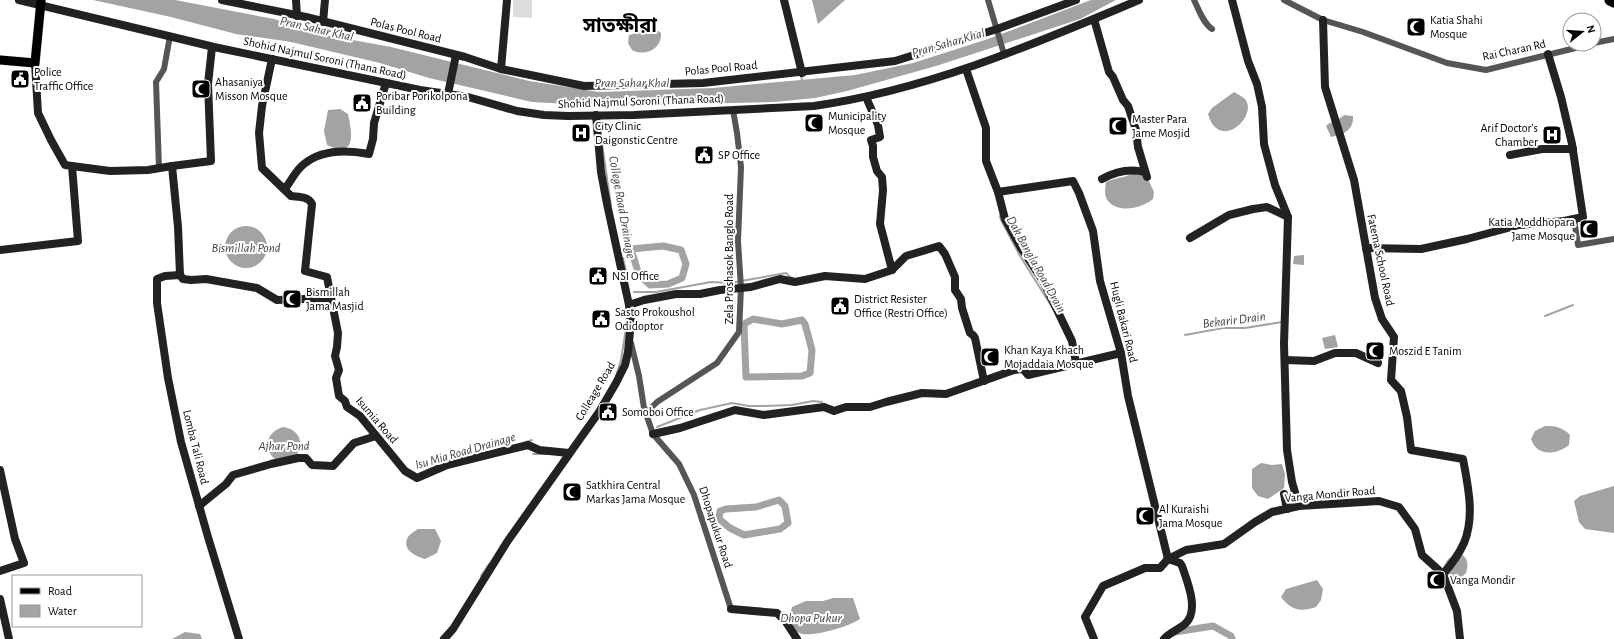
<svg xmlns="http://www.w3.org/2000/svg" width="1614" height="639" font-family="'Alegreya Sans','Noto Sans Bengali',sans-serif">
<rect width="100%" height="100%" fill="#fff"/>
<polygon fill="#dcdcdc" points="513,0 532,0 532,18 513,17"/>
<g fill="#a3a3a3">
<polygon points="93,0 175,0 274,19 331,36 391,47 529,81 599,92 713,88 855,75 913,63 988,39 1091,0 1116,0 1080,19 936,66 847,91 815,98 774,102 604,106 532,102 429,78 380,63 291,42 236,34 171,17"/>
<polygon points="812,0 845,0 818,24"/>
<path d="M654,28L661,33C662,49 645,57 632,50L628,43L629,35Z"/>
<path d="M1234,92C1237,94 1242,96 1245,99C1259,116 1219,153 1208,114L1212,108Z"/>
<path d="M340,109L348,114C350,124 357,150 340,149C336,149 331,147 327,145L324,131L328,110Z"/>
<path d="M1344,115L1353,116C1354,130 1343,135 1331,137L1326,126C1331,121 1338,121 1344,115Z"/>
<path d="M1132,174H1137L1147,177L1154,192L1153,199C1142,208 1119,214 1108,201C1104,196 1105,188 1106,182C1114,178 1123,178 1132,174Z"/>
<circle cx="246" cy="247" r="21"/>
<polygon points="1304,255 1304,265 1293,264 1294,256"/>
<polygon points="1335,335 1338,347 1325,349 1322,338"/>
<path d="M1545,426C1556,426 1562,427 1570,435L1569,445C1556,455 1537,457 1531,439L1535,431Z"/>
<path d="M283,427C299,429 305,443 296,456L276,460C262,449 266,432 283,427Z"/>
<polygon points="1261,463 1272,465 1282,464 1285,474 1284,488 1268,499 1258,496 1252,488 1252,469"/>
<polygon points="1614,486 1614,533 1585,529 1579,522 1574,501 1580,496"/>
<path d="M418,529H435L441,541L437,553L425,559C416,556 401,550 408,537C410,534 415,531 418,529Z"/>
<path d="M1461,554C1469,559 1468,566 1466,573C1460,579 1455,583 1446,579L1443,569C1446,559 1451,555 1461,554Z"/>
<path d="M1317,580L1323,589L1321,600L1316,607C1300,612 1292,611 1281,597L1286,589Z"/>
<path d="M833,598H853L860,619C848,627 816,636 802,634C799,633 796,631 794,629C792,622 789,615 792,607L806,601H823Z"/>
<polygon points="185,632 200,634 202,639 172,639"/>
</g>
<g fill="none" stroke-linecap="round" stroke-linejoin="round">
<g stroke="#a3a3a3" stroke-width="2">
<polyline points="801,75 802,81"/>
<polyline points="602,144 611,205"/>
<polyline points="1000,216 1001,220 1020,256 1052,307"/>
<polyline points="623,258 626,271"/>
<polyline points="634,292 656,292 711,282 730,283 786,273 790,277 793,278"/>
<polyline points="1545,316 1573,305"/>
<polyline points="1185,335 1223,328 1245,328 1282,322"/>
<polyline points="616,376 621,360 627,322 626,315"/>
<polyline points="657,427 700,410 732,403 749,406 765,406 792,405 813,401 822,402"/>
<polyline points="526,442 532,440"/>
<polyline points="533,454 549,454"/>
<polyline points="481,576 489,564"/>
</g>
<g stroke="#a3a3a3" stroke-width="7">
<polygon points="663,246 681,250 686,264 682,278 668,284 650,285 639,275 631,249"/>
<polygon points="753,319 782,324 802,320 805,324 812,350 810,373 802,376 746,377 744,324"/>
<polygon points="779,500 785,506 788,523 780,529 744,535 730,528 719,519 720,511 726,509 756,507"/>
<polyline points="1175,632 1213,626 1231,636 1232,639"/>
</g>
<g stroke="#dbdbdb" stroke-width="10">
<polyline id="primary" points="0,60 35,63 41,1"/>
</g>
<g stroke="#dbdbdb" stroke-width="12">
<polyline id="highway" points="1610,0 1614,2"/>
</g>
<g stroke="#555" stroke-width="6">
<polyline points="988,0 1004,54"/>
<path d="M1194,0C1199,10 1203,23 1212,29"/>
<polyline points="1284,0 1323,20 1363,32 1447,63 1486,70 1592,44"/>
<polyline points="1594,43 1614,39"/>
<polyline points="159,168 156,82 164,69 170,36"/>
<polyline points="1574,219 1578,245 1614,239"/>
<polyline points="631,343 639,376 644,408 653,434 679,464 694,495 731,609"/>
<polyline points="646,413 657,402 717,363 739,332 741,288 738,241 741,167 737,133 733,110"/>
</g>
<g stroke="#222" stroke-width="8">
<path d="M19,0L214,47L420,90L468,97L517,111L544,115L568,116L634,115L814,106C928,90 1034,44 1139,0"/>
<polyline points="222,0 306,17 465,57 501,69 584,86 703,83 895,61 997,29 1076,0"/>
<polyline points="296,0 297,16"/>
<polyline points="784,0 802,73"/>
<polyline points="1232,0 1248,61 1257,84 1262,107 1264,144 1275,185 1288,217 1284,344 1287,450 1292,482 1299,506"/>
<polyline points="1094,19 1109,72 1113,77 1123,100 1128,106 1136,130 1138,147 1147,177"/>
<path d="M1323,20L1325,87L1354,180L1375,298L1382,319L1394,337L1391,380L1401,391L1407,417L1411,450L1463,459C1468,486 1475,516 1464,543C1459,554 1451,565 1443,574L1457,611L1460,639"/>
<polyline points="323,22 325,0"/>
<path d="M272,59L262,106L259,133L262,168L291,196C299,197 308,196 312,204L305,271L327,277L338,333L337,347L335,356L339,370L336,378L339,396L345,401L347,407L360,416L405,471L417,478L447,465L528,445L539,450L569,453"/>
<polyline points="501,69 507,0"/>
<polyline points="966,69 986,128 986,161 998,192 1073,181 1079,193 1093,231 1100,281 1121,353 1128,396 1168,559"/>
<polyline points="448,94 456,55"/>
<polyline points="866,97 878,125 880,137 871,140 873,146 873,157 877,171 882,177 883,190 880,224 892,270"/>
<polyline points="1510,155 1542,149 1573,149"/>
<polyline points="72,166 110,171 148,170 172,166 178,227 180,275"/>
<polyline points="172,166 211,161 208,84 212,47"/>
<path d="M1102,179C1116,171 1129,168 1145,172"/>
<path d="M283,188L287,186C292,179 297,169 304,164C322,149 348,150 369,154L373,139L374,123L386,83"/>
<polyline points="998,192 1005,219 1021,248 1043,281 1072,341 1076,363"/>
<polyline points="1190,238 1229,215 1253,209 1267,207 1288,217"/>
<polyline points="1366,248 1421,249 1467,239 1519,225 1564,221 1583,217 1572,144 1561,97 1548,54"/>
<polyline points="0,250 78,241 72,166 65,165 51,140 38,113 35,63"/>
<polyline points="180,275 165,276 157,279 157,303 168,378 181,442 208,537 239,639"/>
<polyline points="180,275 183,279 191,280 206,279 257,288 277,300 331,298"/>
<polyline points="629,305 644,300 676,294 700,294 720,290 751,287 780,279 795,282 825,276 865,279 892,270 906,256 939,246 945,254 955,277 955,290 961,299 962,308 970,333 973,335 975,338 984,381"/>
<polyline points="1285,360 1314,361 1335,353 1356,353 1378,363"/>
<polyline points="653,434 680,428 735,410 764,415 824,407 834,411 846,407 870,407 886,402 922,393 946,394 1014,370 1023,369 1028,375 1121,353"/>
<polyline points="0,470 15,539 24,563 0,571"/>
<polyline points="1284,494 1287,509"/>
<polyline points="199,506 226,484 233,475 271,464 298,458 306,458 312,465 333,466 354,443 376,436"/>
<polyline points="0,599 9,639"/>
<polyline points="731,609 777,613 786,622 797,639"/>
<polyline points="444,639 453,629 507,542 599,412 616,383 625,365 628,352 631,321 629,305 607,204 601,172 596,115"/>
<polyline points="1094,639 1085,617 1103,586 1145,568 1160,568 1168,559 1186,550 1224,544 1255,522 1272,512 1299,506 1379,501 1399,507 1415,529 1422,555 1443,574"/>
<path d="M1164,639C1170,632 1178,630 1185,624C1200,611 1187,581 1182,566L1180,563L1168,559"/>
</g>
<use href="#primary" stroke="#000" stroke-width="9"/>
<use href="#highway" stroke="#000" stroke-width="11"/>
</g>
<defs>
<g id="mosque-square" transform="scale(1)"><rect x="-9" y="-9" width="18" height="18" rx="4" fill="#000" stroke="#fff"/><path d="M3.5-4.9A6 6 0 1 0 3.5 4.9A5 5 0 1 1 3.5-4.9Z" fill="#fff"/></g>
<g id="civic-square" transform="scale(1)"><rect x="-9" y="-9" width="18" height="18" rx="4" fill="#000" stroke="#fff"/><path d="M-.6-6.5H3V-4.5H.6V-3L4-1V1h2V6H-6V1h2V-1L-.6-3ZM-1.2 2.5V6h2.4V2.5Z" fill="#fff"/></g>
<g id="hospital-square" transform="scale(1)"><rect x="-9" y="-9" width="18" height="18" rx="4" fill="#000" stroke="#fff"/><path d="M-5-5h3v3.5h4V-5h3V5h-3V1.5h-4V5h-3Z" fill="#fff"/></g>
</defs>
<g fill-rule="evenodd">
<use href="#mosque-square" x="1416" y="27"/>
<use href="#civic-square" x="20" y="79"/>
<use href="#mosque-square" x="201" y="89"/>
<use href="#civic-square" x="362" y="103"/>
<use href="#mosque-square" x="814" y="123"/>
<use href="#mosque-square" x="1118" y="126"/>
<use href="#hospital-square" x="581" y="133"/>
<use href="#hospital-square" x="1552" y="135"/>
<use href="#civic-square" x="704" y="155"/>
<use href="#mosque-square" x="1589" y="229"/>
<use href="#civic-square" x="598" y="276"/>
<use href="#mosque-square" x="292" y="299"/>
<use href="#civic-square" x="840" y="306"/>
<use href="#civic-square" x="601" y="319"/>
<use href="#mosque-square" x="1375" y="351"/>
<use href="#mosque-square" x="990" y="357"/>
<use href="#civic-square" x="608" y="412"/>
<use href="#mosque-square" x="572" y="492"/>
<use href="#mosque-square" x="1145" y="516"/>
<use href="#mosque-square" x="1436" y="580"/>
</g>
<g text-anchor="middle" stroke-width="4" stroke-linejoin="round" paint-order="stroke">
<g font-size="12" fill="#000" stroke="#fff" text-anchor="start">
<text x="1430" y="24">Katia Shahi<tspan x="1430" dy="14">Mosque</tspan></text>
<text x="34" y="76">Police<tspan x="34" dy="14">Traffic Office</tspan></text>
<text x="215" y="86">Ahasaniya<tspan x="215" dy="14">Misson Mosque</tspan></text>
<text x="376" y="100">Poribar Porikolpona<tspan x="376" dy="14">Building</tspan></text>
<text x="828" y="120">Municipality<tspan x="828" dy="14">Mosque</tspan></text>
<text x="1132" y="123">Master Para<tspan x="1132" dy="14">Jame Mosjid</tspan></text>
<text x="595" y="130">City Clinic<tspan x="595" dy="14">Daigonstic Centre</tspan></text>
<text x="1538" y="132" text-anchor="end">Arif Doctor's<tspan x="1538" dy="14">Chamber</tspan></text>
<text x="718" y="159">SP Office</text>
<text x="1575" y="226" text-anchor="end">Katia Moddhopara<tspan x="1575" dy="14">Jame Mosque</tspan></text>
<text x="612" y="280">NSI Office</text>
<text x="306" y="296">Bismillah<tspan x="306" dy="14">Jama Masjid</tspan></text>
<text x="854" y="303">District Resister<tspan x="854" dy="14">Office (Restri Office)</tspan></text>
<text x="615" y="316">Sasto Prokoushol<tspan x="615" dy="14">Odidoptor</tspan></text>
<text x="1004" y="354">Khan Kaya Khach<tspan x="1004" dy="14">Mojaddaia Mosque</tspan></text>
<text x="1389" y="355">Moszid E Tanim</text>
<text x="622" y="416">Somoboi Office</text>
<text x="586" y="489">Satkhira Central<tspan x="586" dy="14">Markas Jama Mosque</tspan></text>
<text x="1159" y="513">Al Kuraishi<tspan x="1159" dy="14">Jama Mosque</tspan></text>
<text x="1450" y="584">Vanga Mondir</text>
</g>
<g font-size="12" fill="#000" stroke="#fff">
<text transform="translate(406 30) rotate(14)" y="4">Polas Pool Road</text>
<text transform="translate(1514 50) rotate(-12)" y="4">Rai Charan Rd</text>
<text transform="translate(325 58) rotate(12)" y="4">Shohid Najmul Soroni (Thana Road)</text>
<text transform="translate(721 68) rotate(-5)" y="4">Polas Pool Road</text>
<text transform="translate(641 101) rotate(-2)" y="4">Shohid Najmul Soroni (Thana Road)</text>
<text transform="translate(729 259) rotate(-90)" y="4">Zela Proshasok Banglo Road</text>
<text transform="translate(1381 260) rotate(78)" y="4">Fatema School Road</text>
<text transform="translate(1124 322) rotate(76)" y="4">Hugli Bakari Road</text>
<text transform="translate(595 391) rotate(-59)" y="4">Colleage Road</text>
<text transform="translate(377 420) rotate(49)" y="4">Isumia Road</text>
<text transform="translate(196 447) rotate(76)" y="4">Lomba Tali Road</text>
<text transform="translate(1330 494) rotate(-5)" y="4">Vanga Mondir Road</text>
<text transform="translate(716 527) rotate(72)" y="4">Dhopapukur Road</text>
</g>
<g font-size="13" font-style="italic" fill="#444" stroke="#fff">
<text transform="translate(317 28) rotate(13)" y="5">Pran Sahar Khal</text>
<text transform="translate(948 42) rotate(-16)" y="5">Pran Sahar Khal</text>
<text x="632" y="87">Pran Sahar Khal</text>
<text transform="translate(623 207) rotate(80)" y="5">College Road Drainage</text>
<text x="246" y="252">Bismillah Pond</text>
<text transform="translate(1037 264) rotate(61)" y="5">Dak Bangla Road Drain</text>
<text transform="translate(1234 319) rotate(-7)" y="5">Bekarir Drain</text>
<text x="284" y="450">Ajhar Pond</text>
<text transform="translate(465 450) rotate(-16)" y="5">Isu Mia Road Drainage</text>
<text x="811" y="622">Dhopa Pukur</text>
</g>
<g font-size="20" font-weight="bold" fill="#000" stroke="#fff">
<text x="620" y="32">সাতক্ষীরা</text>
</g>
</g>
<rect x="12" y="575" width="130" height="52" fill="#ffffff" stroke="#999999"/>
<rect x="20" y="588" width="20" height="6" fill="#000000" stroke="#999999"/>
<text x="48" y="595" font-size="12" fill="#000000">Road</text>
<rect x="20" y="605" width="20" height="12" fill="#a3a3a3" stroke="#999999"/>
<text x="48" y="615" font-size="12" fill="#000000">Water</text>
<g transform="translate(1582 32) rotate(73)"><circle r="19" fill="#ffffff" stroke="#999999"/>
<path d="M0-3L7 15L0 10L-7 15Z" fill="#000000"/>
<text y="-6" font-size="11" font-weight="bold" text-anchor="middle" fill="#000000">N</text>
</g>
</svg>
